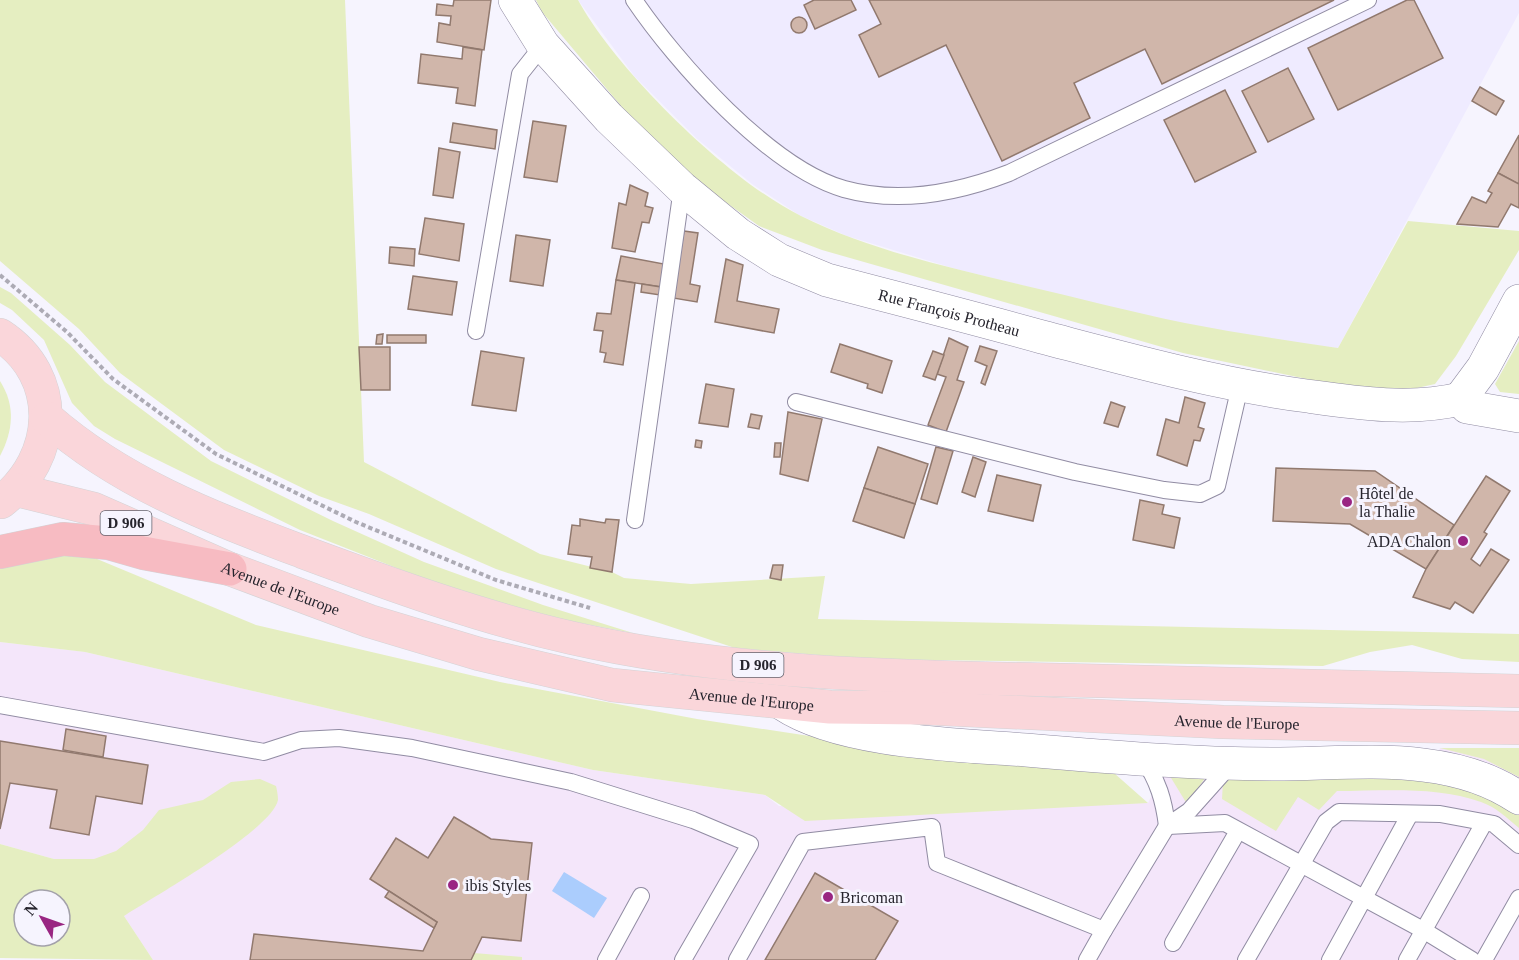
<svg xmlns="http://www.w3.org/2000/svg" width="1519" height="960" font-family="Georgia,serif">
<rect width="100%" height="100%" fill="#f6f4fe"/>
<polygon fill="#f4e6fa" points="0,642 85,652 593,770 765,795 779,806 1148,803 1165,768 1430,773 1440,748 1519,748 1519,960 153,960 124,916 54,859 0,844"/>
<polygon fill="#efebff" points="578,0 1519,0 1519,13 1338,348 1211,332 956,269 847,236 799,215 752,184 696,138 635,77"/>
<g fill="#e5eec1" fill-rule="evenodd">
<polygon points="0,0 345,0 364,462 540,554 612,572 624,578 691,584 825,576 818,619 1519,634 1519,662 1462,659 1412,645 1370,652 1323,666 867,659 735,648 496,569 369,514 319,496 224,450 120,373 79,329 0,261"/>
<path d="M536,0H578C616,70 729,181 801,216C869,250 948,267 1022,285C1076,297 1130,312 1185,323C1235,333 1287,340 1338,348L1408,221L1519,231V250L1456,356L1435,384L1403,391L1321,382L1183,353L822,250L759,226L703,186L632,119L542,12Z"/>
<polygon points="0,287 11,293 70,345 105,382 211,461 333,521 424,562 543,605 633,633 565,620 450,589 300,530 115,439 94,426 72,403 44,340 12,310 0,303"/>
<polygon points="1519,341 1519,394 1500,392 1495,384"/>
<path d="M0,381C16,406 13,431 0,456Z"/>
<polygon points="64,553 85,554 256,625 500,682 697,719 842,741 1114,773 1148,803 805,821 765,795 593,770 85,652 0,642 0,563"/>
<polygon points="1440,748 1519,748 1519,777 1484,759"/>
<polygon points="1165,768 1212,768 1187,804"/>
<path d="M1239,769L1430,773L1519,811V828C1507,818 1496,807 1481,802C1437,786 1383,791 1337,791L1319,810L1298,797L1276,831L1222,799L1223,781Z"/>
<path d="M260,779L276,786C277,790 278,796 278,800C272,830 153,897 124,916L153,960L0,958V844L54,859H94L116,851L143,830L159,810L203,800L231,782ZM24,900H60V936H24Z"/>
<polygon points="474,953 522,957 522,960 471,960"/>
</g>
<polygon fill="#abcdfd" points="564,872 607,898 594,918 552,891"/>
<g fill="#d0b6aa" stroke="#91796e" stroke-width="1.5">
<polygon points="454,0 491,0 484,50 437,42 439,23 450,25 451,16 436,15 437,4 453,6"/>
<polygon points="814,0 851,0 856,10 815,29 804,5"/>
<polygon points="869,0 1334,0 1162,84 1145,49 1074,83 1090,118 1002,161 946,45 879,77 859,35 881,24"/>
<polygon points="1407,0 1414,0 1443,58 1338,110 1308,48"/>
<circle cx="799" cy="25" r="8"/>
<polygon points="463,47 482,50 475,106 456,103 458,88 418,83 421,54 462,59"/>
<polygon points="1288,68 1314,119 1268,142 1242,91"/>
<polygon points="1480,87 1504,101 1496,115 1472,101"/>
<polygon points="1225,90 1256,152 1195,182 1164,120"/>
<polygon points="533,121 566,126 557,182 524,177"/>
<polygon points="453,123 497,130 495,149 450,142"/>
<polygon points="1519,135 1519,184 1498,173"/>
<polygon points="439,148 460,152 453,198 433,195"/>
<polygon points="1498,173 1519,184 1519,208 1511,204 1498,227 1457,224 1472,197 1486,203 1492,193 1488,191"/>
<polygon points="630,185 648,193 645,206 653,208 649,223 642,222 635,252 612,248 619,203 626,205"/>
<polygon points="425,218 464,224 459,261 419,254"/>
<polygon points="684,231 698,233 690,284 700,286 697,302 673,298"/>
<polygon points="516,235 550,240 543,286 510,281"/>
<polygon points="390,247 415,249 414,266 389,263"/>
<polygon points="621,256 664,264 661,287 616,280"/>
<polygon points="726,259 743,265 737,301 779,309 774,333 715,322"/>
<polygon points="413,276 457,282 452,315 408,309"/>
<polygon points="616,280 635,283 623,365 604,362 606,353 600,352 603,331 594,330 597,313 611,314"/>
<polygon points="642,284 661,287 660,295 641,292"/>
<polygon points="383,334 382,344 376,344 377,335"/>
<rect x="387" y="335" width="39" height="8"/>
<polygon points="949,338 968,347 957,380 964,382 946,432 928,425 946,377 937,374"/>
<polygon points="840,344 892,361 882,393 867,388 868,384 831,372"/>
<polygon points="980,346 997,351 985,385 981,383 987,366 975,361"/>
<polygon points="359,347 390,347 390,390 361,390"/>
<polygon points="481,351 524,358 516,411 472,405"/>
<polygon points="933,351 944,355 935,380 923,376"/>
<polygon points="706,384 734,389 728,427 699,423"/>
<polygon points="1185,397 1205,403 1198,427 1204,429 1200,441 1194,440 1187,466 1157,455 1166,419 1179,423"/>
<polygon points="1111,402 1125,407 1118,427 1104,423"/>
<polygon points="788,412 822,419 808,481 780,474"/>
<polygon points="751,414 762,416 759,429 748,427"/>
<polygon points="696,440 702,441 701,448 695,447"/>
<polygon points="775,443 781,443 780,457 774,457"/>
<polygon points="878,447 928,464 915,504 864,488"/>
<polygon points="936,447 953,451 937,504 921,499"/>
<polygon points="973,457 986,462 975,497 962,492"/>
<polygon points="1276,468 1375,471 1454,525 1426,569 1350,524 1273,521"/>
<polygon points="997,475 1041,485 1033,521 988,511"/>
<polygon points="1486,476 1510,491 1484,532 1487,534 1471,559 1480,566 1491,549 1509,560 1473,613 1455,602 1450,609 1413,597 1426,569"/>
<polygon points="864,488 915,504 904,538 853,521"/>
<polygon points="1140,500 1164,505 1162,514 1180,518 1174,548 1133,540"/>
<polygon points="580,519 605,523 606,519 619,520 612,572 590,568 592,557 568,554 572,525 580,526"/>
<polygon points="773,565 783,565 781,580 770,578"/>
<polygon points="66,729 106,736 103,757 63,750"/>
<polygon points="0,741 148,765 142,804 96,796 89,835 50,828 57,790 10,783 0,829"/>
<polygon points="454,817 491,839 532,843 521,941 482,937 471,960 250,960 254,934 423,951 437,922 370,879 396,838 428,858"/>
<polygon points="815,873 898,921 875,960 765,960"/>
<polygon points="389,891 437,922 434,928 385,897"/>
</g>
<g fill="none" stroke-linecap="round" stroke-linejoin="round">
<g stroke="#918ca3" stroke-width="18">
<g id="service">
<path d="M634,0C676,62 770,168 844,189C898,204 957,193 1009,173L1368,0"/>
<polyline points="476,331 520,74 543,45"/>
<polyline points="796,402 1075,472 1164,490 1200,494 1217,486 1240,386"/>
<polyline points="635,520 682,188"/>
<polyline points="0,705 264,752 301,740 339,738 412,748 571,782 693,820 750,844 683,960"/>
<path d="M1143,759C1158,780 1164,801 1167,826"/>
<polyline points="1168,826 1225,823 1423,930 1472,960"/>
<polyline points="1173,943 1238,831"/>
<polyline points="606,960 641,896"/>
<polyline points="737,960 803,842 932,827 937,863 1104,930 1167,826 1189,811 1231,764"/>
<polyline points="1087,960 1104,930"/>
<polyline points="1246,960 1326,822 1339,812 1440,814 1494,824 1519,845"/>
<polyline points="1330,960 1410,814"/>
<polyline points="1407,960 1484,823"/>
<polyline points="1484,960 1519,898"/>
</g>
</g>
<g stroke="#918ca3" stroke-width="34">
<g id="minor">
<path id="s1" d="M515,0L543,45L609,118L682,188L738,234L779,260L827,280C899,299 970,317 1042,337C1130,360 1216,384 1307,396C1357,403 1410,411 1460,399"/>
<polyline points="1460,399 1483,368 1519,301"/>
<polyline points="1460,399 1467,407 1519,416"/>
</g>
</g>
<g stroke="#918ca3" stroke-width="34">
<path id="tertiary" d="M783,704C840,742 956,745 1026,750C1109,757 1192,764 1276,764C1356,764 1449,750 1519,798"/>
</g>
<g stroke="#d4d3d5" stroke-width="34">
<g id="primary">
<path d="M0,335C63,376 58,458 1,502"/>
<path d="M47,418C122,484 211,517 303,552C392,585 480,617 572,638C732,674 897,677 1060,680C1213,684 1366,687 1519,691"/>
<path id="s2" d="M17,490L94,509L230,569L369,621L479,654L612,685L830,707L924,708L1223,722L1519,728"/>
</g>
</g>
<g stroke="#d4d3d5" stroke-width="34">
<polyline id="motorway" points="0,552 63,539 108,543 143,553 230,569"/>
</g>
<polyline stroke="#adabb5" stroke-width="4" stroke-dasharray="4.5 3" stroke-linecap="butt" points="0,275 67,332 113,379 216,454 356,522 496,580 590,608"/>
<use href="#service" stroke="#fff" stroke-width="16"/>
<use href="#minor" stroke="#fff" stroke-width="33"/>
<use href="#tertiary" stroke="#fff" stroke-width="33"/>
<use href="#primary" stroke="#fad6da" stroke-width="33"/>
<use href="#motorway" stroke="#f7bbc2" stroke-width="33"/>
</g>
<g fill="#992582" stroke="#f6f4fe" stroke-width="2">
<circle cx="1347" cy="502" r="6"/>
<circle cx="1463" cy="541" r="6"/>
<circle cx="453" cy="885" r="6"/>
<circle cx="828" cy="897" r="6"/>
</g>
<g text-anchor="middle" stroke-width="6" stroke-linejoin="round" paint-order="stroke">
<g fill="#f6f4fe" stroke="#64626c" stroke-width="1.5">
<rect x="100.5" y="511" width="51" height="24" rx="4.5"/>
<rect x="732.5" y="653" width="51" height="24" rx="4.5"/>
</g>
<g font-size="15" font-weight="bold" fill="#26242d">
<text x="126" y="528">D 906</text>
<text x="758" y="670">D 906</text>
</g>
<g font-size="16" fill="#26242d" stroke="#f6f4fe">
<text dy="6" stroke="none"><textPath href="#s1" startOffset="552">Rue François Protheau</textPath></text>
<text dy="6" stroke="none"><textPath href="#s2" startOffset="282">Avenue de l'Europe</textPath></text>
<text dy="6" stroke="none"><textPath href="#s2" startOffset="768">Avenue de l'Europe</textPath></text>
<text dy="6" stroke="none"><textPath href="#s2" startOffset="1254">Avenue de l'Europe</textPath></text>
</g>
<g font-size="16" fill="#26242d" stroke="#f6f4fe" text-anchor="start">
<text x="1359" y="499">Hôtel de<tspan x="1359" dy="18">la Thalie</tspan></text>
<text x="1451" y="547" text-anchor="end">ADA Chalon</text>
<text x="465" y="891">ibis Styles</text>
<text x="840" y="903">Bricoman</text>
</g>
</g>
<g transform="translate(42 918) rotate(310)"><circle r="28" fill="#f6f4fe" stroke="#a3a1aa" stroke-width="1.5"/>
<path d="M0-4.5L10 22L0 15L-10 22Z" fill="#992582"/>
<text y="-9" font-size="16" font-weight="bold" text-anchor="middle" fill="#26242d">N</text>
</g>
</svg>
